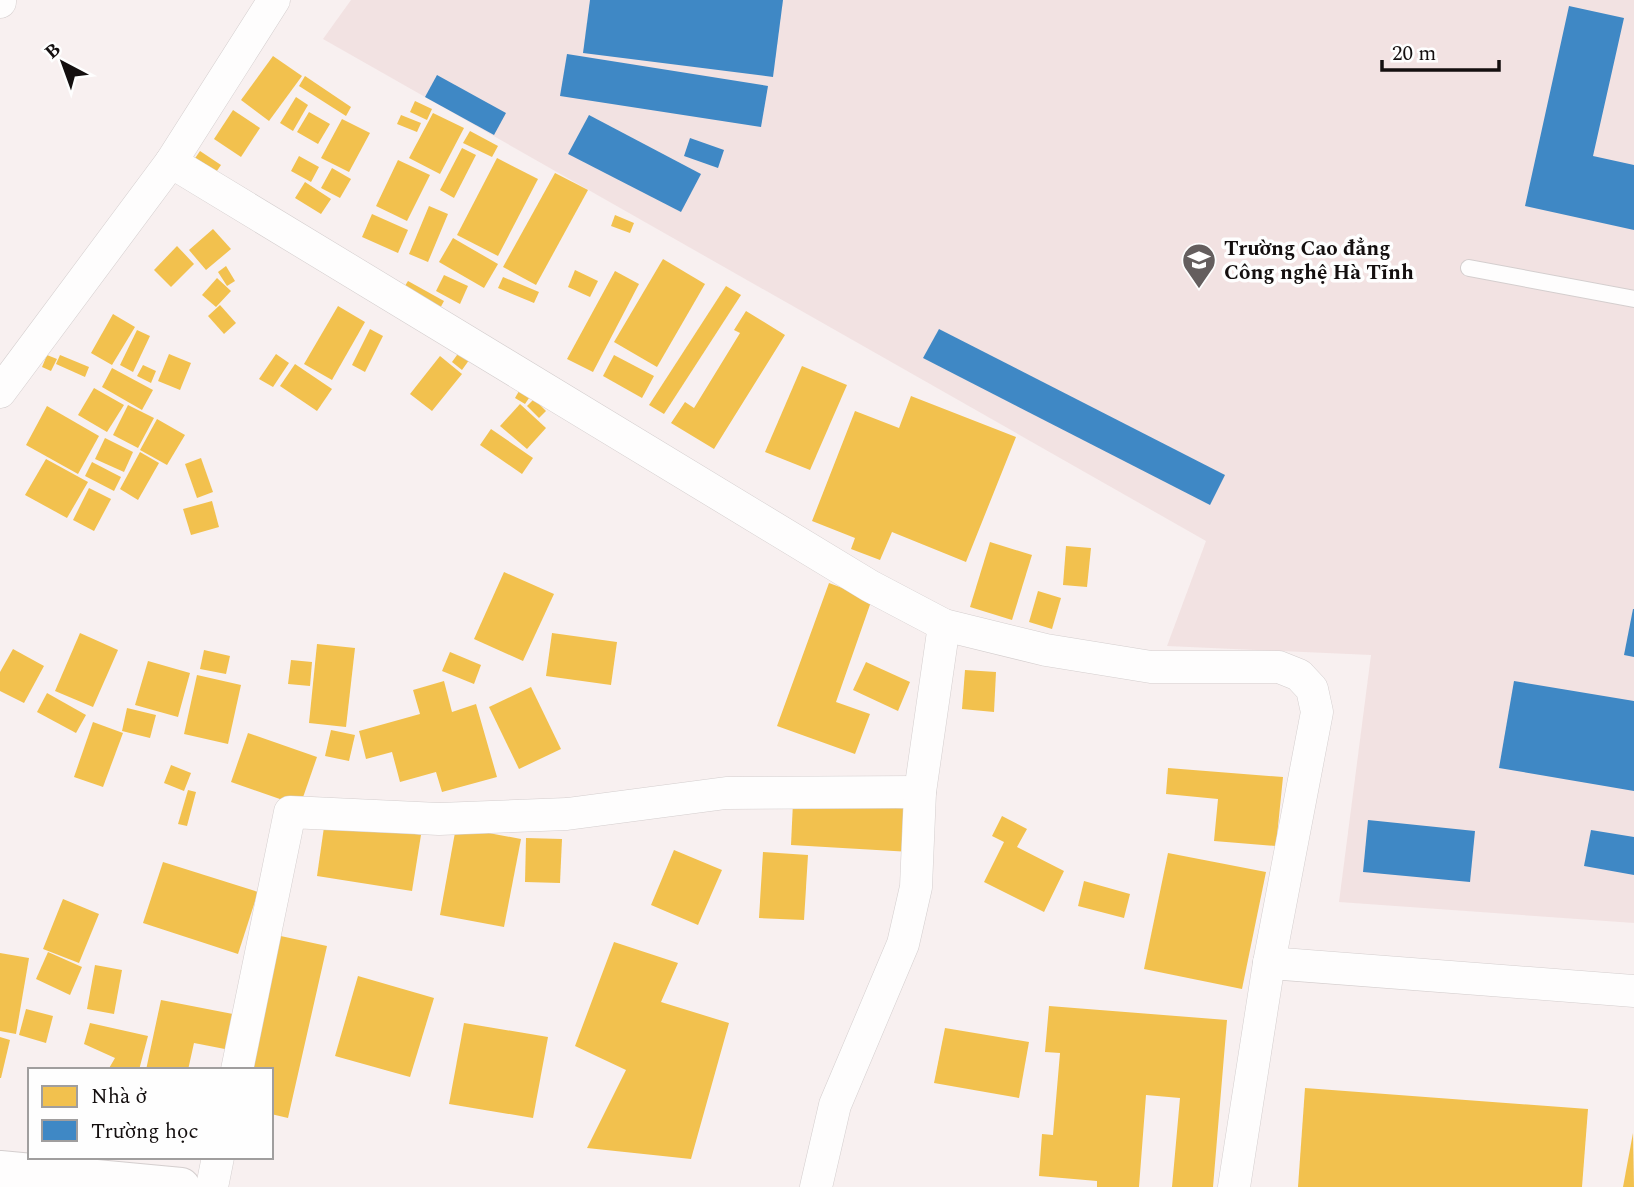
<svg xmlns="http://www.w3.org/2000/svg" width="1634" height="1187" font-family="Spectral,serif">
<rect width="100%" height="100%" fill="#f8f0f0"/>
<polygon fill="#f2e2e2" points="351,0 1634,0 1634,923 1339,902 1371,655 1167,646 1206,541 323,39"/>
<g fill="#f2c14e">
<polygon points="273,56 302,76 269,121 241,100"/>
<polygon points="305,76 351,107 346,116 299,86"/>
<polygon points="296,97 308,105 293,131 280,123"/>
<polygon points="415,101 432,109 427,120 410,112"/>
<polygon points="233,110 260,128 241,157 214,139"/>
<polygon points="309,112 330,124 318,144 297,132"/>
<polygon points="433,113 464,128 440,174 409,158"/>
<polygon points="401,115 421,123 417,132 397,124"/>
<polygon points="342,119 370,133 349,172 321,158"/>
<polygon points="470,131 498,146 492,157 463,143"/>
<polygon points="462,148 476,155 454,198 440,190"/>
<polygon points="200,151 221,165 210,181 189,167"/>
<polygon points="299,156 319,167 311,182 291,171"/>
<polygon points="497,158 538,179 498,256 457,235"/>
<polygon points="398,160 430,175 407,221 376,206"/>
<polygon points="332,168 351,179 340,198 321,188"/>
<polygon points="555,173 588,190 536,285 503,267"/>
<polygon points="305,182 331,199 321,214 295,198"/>
<polygon points="429,206 448,214 428,262 409,254"/>
<polygon points="372,214 408,230 398,253 362,237"/>
<polygon points="615,215 634,223 630,233 611,226"/>
<polygon points="213,229 231,249 206,270 189,250"/>
<polygon points="453,238 498,264 484,288 439,262"/>
<polygon points="177,246 194,264 171,287 154,270"/>
<polygon points="663,259 705,284 657,367 614,342"/>
<polygon points="226,266 235,281 227,286 218,272"/>
<polygon points="575,270 598,281 590,297 568,287"/>
<polygon points="615,271 639,284 593,372 567,359"/>
<polygon points="444,275 468,286 460,304 436,291"/>
<polygon points="503,277 539,292 534,303 498,288"/>
<polygon points="217,278 231,291 216,307 202,295"/>
<polygon points="408,281 444,301 437,314 400,294"/>
<polygon points="726,286 741,295 664,414 649,405"/>
<polygon points="220,305 236,323 224,334 208,316"/>
<polygon points="338,306 365,322 332,380 304,364"/>
<polygon points="746,311 785,335 714,449 671,423 685,402 694,408 740,333 734,330"/>
<polygon points="113,314 135,327 112,365 91,353"/>
<polygon points="370,329 383,336 365,372 352,365"/>
<polygon points="137,330 150,336 133,372 120,365"/>
<polygon points="462,348 472,356 462,370 452,362"/>
<polygon points="169,354 191,363 180,390 158,381"/>
<polygon points="276,354 289,363 273,387 259,379"/>
<polygon points="47,355 57,359 51,371 42,367"/>
<polygon points="60,355 89,367 85,377 56,364"/>
<polygon points="614,355 654,376 642,398 603,376"/>
<polygon points="440,356 462,374 432,411 410,394"/>
<polygon points="295,364 332,389 317,411 280,386"/>
<polygon points="143,365 156,371 151,383 137,376"/>
<polygon points="802,366 847,385 810,470 765,452"/>
<polygon points="112,368 153,390 142,410 102,387"/>
<polygon points="94,388 124,405 107,432 78,415"/>
<polygon points="519,391 529,398 525,404 515,398"/>
<polygon points="911,396 1016,437 966,562 892,532 880,560 851,549 855,538 812,521 855,411 899,428"/>
<polygon points="534,399 546,411 539,418 527,406"/>
<polygon points="520,404 546,428 527,449 500,426"/>
<polygon points="128,405 154,418 138,448 113,435"/>
<polygon points="47,406 99,436 78,474 26,445"/>
<polygon points="157,419 185,435 167,465 140,450"/>
<polygon points="491,429 533,458 522,474 480,445"/>
<polygon points="105,438 133,452 124,472 95,459"/>
<polygon points="140,452 159,463 138,500 120,489"/>
<polygon points="201,458 213,492 197,498 185,464"/>
<polygon points="46,459 88,482 67,518 25,495"/>
<polygon points="92,462 121,477 114,491 85,476"/>
<polygon points="89,488 111,499 94,531 73,520"/>
<polygon points="212,501 219,527 191,535 183,509"/>
<polygon points="990,542 1032,555 1012,620 970,607"/>
<polygon points="1066,546 1091,548 1087,587 1063,585"/>
<polygon points="504,572 554,594 523,661 474,639"/>
<polygon points="829,583 872,599 836,702 870,714 855,754 777,726"/>
<polygon points="1038,591 1061,598 1052,629 1029,622"/>
<polygon points="80,633 118,650 93,707 55,691"/>
<polygon points="552,633 617,642 611,685 546,676"/>
<polygon points="317,644 355,648 346,727 309,723"/>
<polygon points="13,649 44,666 24,703 0,691 0,672"/>
<polygon points="204,650 230,656 226,674 200,669"/>
<polygon points="450,652 481,665 474,684 442,671"/>
<polygon points="291,660 312,662 310,686 288,684"/>
<polygon points="148,661 190,673 178,717 135,705"/>
<polygon points="866,662 910,682 898,711 853,690"/>
<polygon points="965,670 996,672 994,712 962,709"/>
<polygon points="197,675 241,685 228,744 184,734"/>
<polygon points="444,681 452,712 476,704 497,777 442,792 436,772 400,782 392,752 366,759 359,731 420,714 413,690"/>
<polygon points="531,687 561,749 519,769 489,707"/>
<polygon points="47,693 86,715 76,733 37,712"/>
<polygon points="127,708 156,715 150,738 122,731"/>
<polygon points="93,722 123,733 103,787 74,777"/>
<polygon points="331,730 355,735 349,761 325,756"/>
<polygon points="248,733 317,757 300,806 231,782"/>
<polygon points="171,765 191,773 184,791 164,783"/>
<polygon points="1168,768 1283,777 1276,846 1214,841 1218,799 1166,794"/>
<polygon points="188,790 196,792 187,826 178,824"/>
<polygon points="793,802 913,809 911,852 791,845"/>
<polygon points="1002,816 1027,829 1017,847 1064,871 1044,912 984,882 1004,842 992,836"/>
<polygon points="325,820 421,835 412,891 317,876"/>
<polygon points="456,827 521,839 504,927 440,915"/>
<polygon points="526,838 562,839 560,883 525,882"/>
<polygon points="674,850 722,870 698,925 651,905"/>
<polygon points="763,852 808,855 804,920 759,918"/>
<polygon points="1168,853 1266,872 1242,989 1144,969"/>
<polygon points="163,862 258,892 238,954 143,923"/>
<polygon points="1084,881 1130,894 1124,918 1078,906"/>
<polygon points="63,899 99,914 79,963 43,949"/>
<polygon points="276,935 327,946 288,1118 271,1114 271,1070 245,1070"/>
<polygon points="614,942 678,963 661,1002 729,1023 691,1159 587,1148 626,1070 575,1046"/>
<polygon points="48,952 82,967 70,995 36,979"/>
<polygon points="0,953 29,958 16,1034 0,1031"/>
<polygon points="95,965 122,970 114,1014 87,1009"/>
<polygon points="358,976 434,998 410,1077 335,1056"/>
<polygon points="161,1000 238,1015 230,1050 194,1043 188,1070 146,1070"/>
<polygon points="1049,1006 1227,1020 1213,1187 1172,1187 1180,1098 1146,1095 1139,1187 1097,1187 1097,1181 1039,1176 1042,1134 1053,1135 1060,1053 1045,1052"/>
<polygon points="26,1009 53,1016 46,1043 19,1035"/>
<polygon points="90,1023 148,1036 139,1070 108,1070 115,1058 84,1044"/>
<polygon points="464,1023 548,1037 533,1118 449,1104"/>
<polygon points="945,1028 1029,1042 1019,1098 934,1083"/>
<polygon points="0,1037 10,1040 1,1078 0,1078"/>
<polygon points="1305,1088 1588,1109 1582,1187 1298,1187"/>
<polygon points="1633,1133 1634,1187 1623,1187"/>
</g>
<g fill="#3f88c5">
<polygon points="590,0 783,0 773,77 583,53"/>
<polygon points="1569,6 1624,18 1593,156 1634,165 1634,230 1525,206"/>
<polygon points="567,54 768,86 761,127 560,96"/>
<polygon points="437,75 506,113 494,135 425,97"/>
<polygon points="589,115 701,174 681,212 568,154"/>
<polygon points="690,138 724,150 718,168 684,156"/>
<polygon points="939,329 1225,475 1210,505 923,358"/>
<polygon points="1633,609 1634,609 1634,657 1624,655"/>
<polygon points="1514,681 1634,701 1634,791 1499,768"/>
<polygon points="1368,820 1475,831 1470,882 1363,872"/>
<polygon points="1591,830 1634,837 1634,875 1584,866"/>
</g>
<g fill="none" stroke-linecap="round" stroke-linejoin="round">
<g stroke="#d4cece" stroke-width="18">
<polyline id="service" points="1469,268 1634,299"/>
</g>
<g stroke="#d4cece" stroke-width="33">
<g id="minor">
<polyline points="0,2 0,0"/>
<polyline points="171,162 870,586 944,625 1046,650 1151,667 1279,667 1299,675 1312,689 1317,712 1269,963 1234,1187"/>
<polyline points="0,392 171,162 274,0"/>
<polyline points="1269,963 1634,991"/>
<polyline points="237,1070 290,812 439,819 567,814 726,793 920,792"/>
<polyline points="212,1187 218,1157"/>
<polyline points="816,1187 835,1105 903,944 916,887 920,792 944,625"/>
</g>
</g>
<g stroke="#d4cece" stroke-width="40">
<polyline id="primary" points="0,1170 181,1187"/>
</g>
<use href="#service" stroke="#fefdfd" stroke-width="16"/>
<use href="#minor" stroke="#fefdfd" stroke-width="32"/>
<use href="#primary" stroke="#fefdfd" stroke-width="38"/>
</g>
<defs>
<g id="university-pin" transform="scale(1.75)"><path d="M0 17L-7.5 6A9.5 9.5 0 1 1 7.5 6Z" fill="#645e5e" stroke="#fefefe"/><path d="M0-5L7-2L0 1L-7-2ZM-4 1L0 2.5L4 1V4Q0 6-4 4Z" fill="#fff"/></g>
</defs>
<g fill-rule="evenodd">
<use href="#university-pin" x="1199" y="260"/>
</g>
<g text-anchor="middle" stroke-width="7" stroke-linejoin="round" paint-order="stroke">
<g font-size="21" font-weight="bold" fill="#140f0f" stroke="#fefefe" text-anchor="start">
<text x="1224" y="255">Trường Cao đẳng<tspan x="1224" dy="24">Công nghệ Hà Tĩnh</tspan></text>
</g>
</g>
<rect x="28" y="1068" width="245" height="91" fill="#fefefe" stroke="#a09e9e" stroke-width="2"/>
<rect x="42" y="1086" width="35" height="21" fill="#f2c14e" stroke="#a09e9e" stroke-width="2"/>
<text x="91" y="1103" font-size="21" fill="#140f0f">Nhà ở</text>
<rect x="42" y="1120" width="35" height="21" fill="#3f88c5" stroke="#a09e9e" stroke-width="2"/>
<text x="91" y="1138" font-size="21" fill="#140f0f">Trường học</text>
<g transform="translate(63 63) rotate(319)" stroke="#fefefe" stroke-width="5" paint-order="stroke">
<path d="M0-5L12 26L0 18L-12 26Z" fill="#140f0f"/>
<text y="-10" font-size="19" font-weight="bold" text-anchor="middle" fill="#140f0f">B</text>
</g>
<path d="M1382 60v10h117v-10" fill="none" stroke="#140f0f" stroke-width="3.5"/>
<text x="1392" y="60" font-size="21" fill="#140f0f" stroke="#fefefe" stroke-width="5" paint-order="stroke">20 m</text>
</svg>
